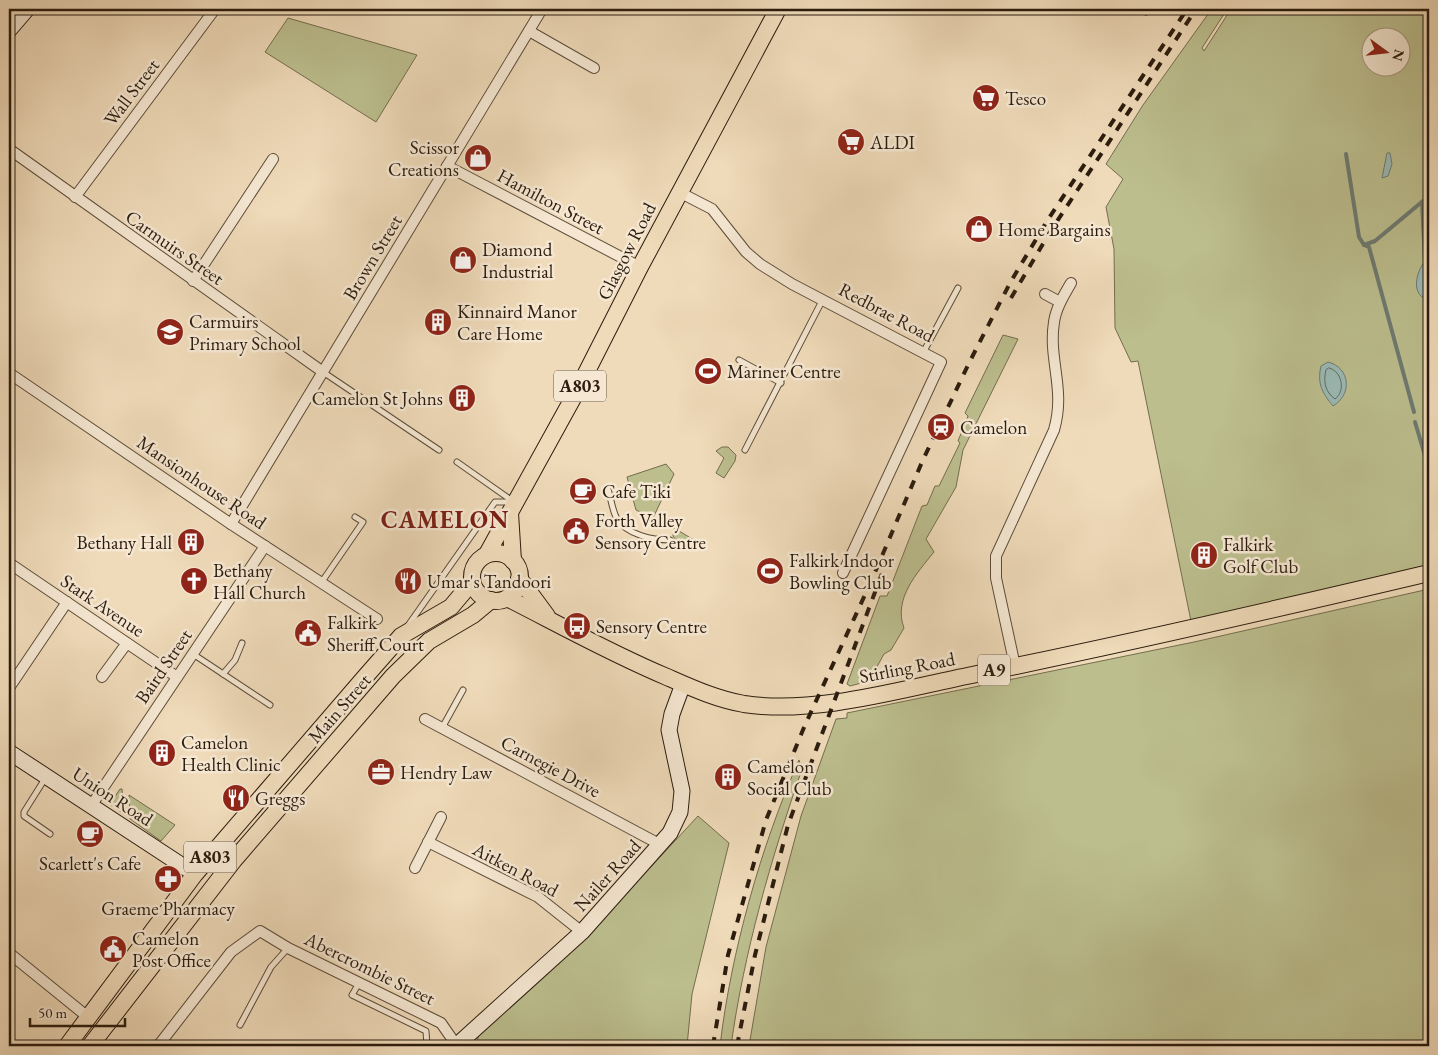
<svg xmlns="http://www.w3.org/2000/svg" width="1438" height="1055" font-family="'EB Garamond',serif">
<rect width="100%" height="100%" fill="#efdab9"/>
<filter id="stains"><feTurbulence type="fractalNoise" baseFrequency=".004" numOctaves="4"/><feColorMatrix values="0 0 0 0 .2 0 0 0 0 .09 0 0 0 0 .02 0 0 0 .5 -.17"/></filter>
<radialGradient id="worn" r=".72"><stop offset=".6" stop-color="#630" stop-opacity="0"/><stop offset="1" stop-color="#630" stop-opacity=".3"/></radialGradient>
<g fill="#bcbe8e" stroke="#746d4e" fill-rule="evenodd">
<path d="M1214,9H1222L1224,14L1202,48L1204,51L1231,9H1429V565L1191,621L1138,361L1131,362L1115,328L1114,249L1106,207L1123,179L1106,164L1143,105L1211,10ZM1370,38H1400V68H1370Z"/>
<polygon points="288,18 417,55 376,122 265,52"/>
<path d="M1003,335L1018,339L963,450L956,487L926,539L934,552C917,573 893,599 904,628L891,650L884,654L869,681L850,686L847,684L880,596H887L922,506L927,505L935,486H939L960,443L958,441L968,416L965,413Z"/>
<polygon points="722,447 728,447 736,455 735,461 724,478 716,473 724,458 716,451"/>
<polygon points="666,464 674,474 653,518 636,510 627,477"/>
<polygon points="674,528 694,540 689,544 677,542 673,536"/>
<polygon points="1429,589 1429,1046 749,1046 766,947 801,816 836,719 847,718 847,713 1194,642"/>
<path d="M799,760L802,769C771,859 744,952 731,1046H720C731,952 761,846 799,760Z"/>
<polygon points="120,789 122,789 124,814 110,804"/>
<polygon points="129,795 175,825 161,841 130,819"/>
<polygon points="698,816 729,843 692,994 687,1046 475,1046 479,1035 586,937"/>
</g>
<g fill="#9abab5" stroke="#6e7b72">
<polygon points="1387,153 1390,153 1392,164 1388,176 1382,178"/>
<path d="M1425,261H1429V300C1410,296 1416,272 1425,261Z"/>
<path d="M1328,362C1351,368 1352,395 1333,406C1322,393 1317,383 1321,366Z"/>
</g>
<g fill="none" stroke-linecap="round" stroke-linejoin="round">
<path stroke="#626b62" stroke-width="1" d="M1329,368C1342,371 1346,391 1335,399C1325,392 1323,381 1326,370Z"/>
<g stroke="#6e7b72" stroke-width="4">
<polyline points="1346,154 1359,237 1364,245"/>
<polyline points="1422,202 1425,261"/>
<polyline points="1414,412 1369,247 1364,245 1375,241 1429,196"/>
<polyline points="1415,422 1426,459 1429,492"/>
</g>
<g stroke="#5c4c39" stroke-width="7">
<g id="lane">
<polyline points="1146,12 1148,9"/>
<polyline points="924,351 958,288"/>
<polyline points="739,360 781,383"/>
<polyline points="323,372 439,450"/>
<polyline points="745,450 823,299"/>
<polyline points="457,462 514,502"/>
<path d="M608,489C611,498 612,510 617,519C627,535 653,540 670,540"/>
<polyline points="321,583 363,522 355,517"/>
<polyline points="407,627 495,502 511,502"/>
<polyline points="193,654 270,705"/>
<polyline points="223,674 235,660 242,643"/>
<polyline points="442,728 463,690"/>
<polyline points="46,777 24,812 24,816 50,834"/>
<polyline points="359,983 352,995 426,1031 427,1046"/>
<polyline points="240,1025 271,967 288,948"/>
</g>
</g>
<g stroke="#5c4c39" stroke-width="12">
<g id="street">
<polyline points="529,31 594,68"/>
<polyline points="9,149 323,372"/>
<polyline points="447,166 640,267"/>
<polyline points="679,192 712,209 746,252 760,264 792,284 941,362 843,573"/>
<polyline points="75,197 215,9"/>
<polyline points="193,281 273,159"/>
<polyline points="1045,294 1060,302"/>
<polyline points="9,373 231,524 377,619"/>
<polyline points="231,524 542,9"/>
<polyline points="9,563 177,677"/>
<path d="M1015,666L996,578V556L1054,430C1066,389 1048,360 1054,322C1056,308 1064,295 1071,283"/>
<polyline points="102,677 127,643"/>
<polyline points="9,688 67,602"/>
<polyline points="425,719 661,845"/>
<polyline points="91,806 265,546"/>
<polyline points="428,842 538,897 582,932"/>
<polyline points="415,868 441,817"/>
<polyline points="9,953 89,1018"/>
<polyline points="158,1046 231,952 260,931 288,948 441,1023 457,1046"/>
</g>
</g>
<g stroke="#2b1c0e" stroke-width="17">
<g id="secondary">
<polyline points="9,30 27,9"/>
<polyline points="9,752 195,874"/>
<polyline points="456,1046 582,932 670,833 680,812 682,791 669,730 672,714 683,684"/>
</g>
</g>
<g stroke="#2b1c0e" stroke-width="18">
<g id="primary">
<polyline points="510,513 513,561"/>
<circle cx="496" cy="577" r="24"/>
<polyline points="487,554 578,389 640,267 778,9"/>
<polyline points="519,578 547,616"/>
<path d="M507,598C560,625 612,654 667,677C692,688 716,699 744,704C815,715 902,689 972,675C1125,644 1277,609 1429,573"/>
<polyline points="67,1046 195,874 365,677 401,636 451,607 472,582"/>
<polyline points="90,1046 234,860 393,676 429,641 473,615 491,600"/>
</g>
</g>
<use href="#lane" stroke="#f5e7d2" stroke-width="5"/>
<use href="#street" stroke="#f5e7d2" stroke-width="10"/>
<use href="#secondary" stroke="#f5e7d2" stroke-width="15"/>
<use href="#primary" stroke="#efdab9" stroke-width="16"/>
<g stroke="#2b1c0e" stroke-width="4" stroke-dasharray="9 9" stroke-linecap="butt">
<polyline points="1011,298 1050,232 1196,9"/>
<polyline points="713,1046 728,955 766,820 805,725 870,584 922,462 969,363 1010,283 1047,221 1187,9"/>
<polyline points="737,1046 755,955 788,825 887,560"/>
</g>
</g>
<defs>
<g id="supermarket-disc" transform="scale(1.4375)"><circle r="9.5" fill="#8f2418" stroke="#f5e7d2"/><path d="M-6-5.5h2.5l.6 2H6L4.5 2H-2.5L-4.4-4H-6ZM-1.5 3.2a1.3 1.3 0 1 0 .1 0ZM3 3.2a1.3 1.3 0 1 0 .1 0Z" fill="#fff"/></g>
<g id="shop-disc" transform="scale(1.4375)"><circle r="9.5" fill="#8f2418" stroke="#f5e7d2"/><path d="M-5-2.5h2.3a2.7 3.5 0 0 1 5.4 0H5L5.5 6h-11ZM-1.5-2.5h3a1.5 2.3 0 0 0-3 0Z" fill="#fff"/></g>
<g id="building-disc" transform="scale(1.4375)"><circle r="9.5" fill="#8f2418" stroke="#f5e7d2"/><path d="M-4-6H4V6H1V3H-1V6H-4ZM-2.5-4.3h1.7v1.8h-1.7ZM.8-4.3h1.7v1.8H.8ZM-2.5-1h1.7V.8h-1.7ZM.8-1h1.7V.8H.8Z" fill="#fff"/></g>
<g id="school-disc" transform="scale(1.4375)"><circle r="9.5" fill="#8f2418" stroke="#f5e7d2"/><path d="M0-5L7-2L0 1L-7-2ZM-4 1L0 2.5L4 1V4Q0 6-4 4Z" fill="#fff"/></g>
<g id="stadium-disc" transform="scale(1.4375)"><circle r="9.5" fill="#8f2418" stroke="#f5e7d2"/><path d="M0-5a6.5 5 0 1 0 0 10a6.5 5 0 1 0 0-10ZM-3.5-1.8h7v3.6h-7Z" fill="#fff"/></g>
<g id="station-disc" transform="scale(1.4375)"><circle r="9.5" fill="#8f2418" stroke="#f5e7d2"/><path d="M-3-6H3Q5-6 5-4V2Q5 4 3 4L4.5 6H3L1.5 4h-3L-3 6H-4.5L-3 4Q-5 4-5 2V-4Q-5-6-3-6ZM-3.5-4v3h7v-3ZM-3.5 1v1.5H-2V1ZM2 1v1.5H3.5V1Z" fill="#fff"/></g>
<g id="cafe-disc" transform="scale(1.4375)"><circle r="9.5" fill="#8f2418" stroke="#f5e7d2"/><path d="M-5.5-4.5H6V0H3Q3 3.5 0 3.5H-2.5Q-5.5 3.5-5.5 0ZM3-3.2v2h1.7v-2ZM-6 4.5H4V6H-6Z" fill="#fff"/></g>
<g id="civic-disc" transform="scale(1.4375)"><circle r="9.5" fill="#8f2418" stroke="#f5e7d2"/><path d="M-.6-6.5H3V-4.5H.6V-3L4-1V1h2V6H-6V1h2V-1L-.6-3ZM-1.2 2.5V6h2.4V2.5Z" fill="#fff"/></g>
<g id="church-disc" transform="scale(1.4375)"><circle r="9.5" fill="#8f2418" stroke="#f5e7d2"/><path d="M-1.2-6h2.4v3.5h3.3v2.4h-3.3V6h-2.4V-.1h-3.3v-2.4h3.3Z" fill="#fff"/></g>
<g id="restaurant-disc" transform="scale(1.4375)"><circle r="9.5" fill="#8f2418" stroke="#f5e7d2"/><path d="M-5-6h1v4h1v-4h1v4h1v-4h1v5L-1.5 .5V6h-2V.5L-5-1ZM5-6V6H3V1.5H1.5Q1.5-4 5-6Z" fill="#fff"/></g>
<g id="bus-disc" transform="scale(1.4375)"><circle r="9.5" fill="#8f2418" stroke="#f5e7d2"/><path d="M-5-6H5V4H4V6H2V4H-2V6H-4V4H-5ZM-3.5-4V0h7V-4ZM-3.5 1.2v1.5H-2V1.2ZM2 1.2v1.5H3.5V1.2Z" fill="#fff"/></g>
<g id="office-disc" transform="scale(1.4375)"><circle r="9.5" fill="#8f2418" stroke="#f5e7d2"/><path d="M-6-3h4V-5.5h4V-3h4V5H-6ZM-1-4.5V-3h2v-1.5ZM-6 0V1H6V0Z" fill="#fff"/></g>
<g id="pharmacy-disc" transform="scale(1.4375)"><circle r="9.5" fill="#8f2418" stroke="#f5e7d2"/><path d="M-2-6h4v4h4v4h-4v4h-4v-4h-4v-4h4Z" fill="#fff"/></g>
</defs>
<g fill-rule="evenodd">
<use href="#supermarket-disc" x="986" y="98"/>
<use href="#supermarket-disc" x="851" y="142"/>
<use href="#shop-disc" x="478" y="158"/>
<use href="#shop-disc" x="979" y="229"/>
<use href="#shop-disc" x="463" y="260"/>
<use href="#building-disc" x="438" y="322"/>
<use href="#school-disc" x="170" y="332"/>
<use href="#stadium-disc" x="708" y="371"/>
<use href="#building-disc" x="462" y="398"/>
<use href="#station-disc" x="941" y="427"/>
<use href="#cafe-disc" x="583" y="491"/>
<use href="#civic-disc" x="576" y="531"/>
<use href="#building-disc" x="191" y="542"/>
<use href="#building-disc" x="1204" y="555"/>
<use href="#stadium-disc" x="770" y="571"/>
<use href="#church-disc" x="194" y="581"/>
<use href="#restaurant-disc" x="408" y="581"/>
<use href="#bus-disc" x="577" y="626"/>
<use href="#civic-disc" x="308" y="633"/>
<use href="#building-disc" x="162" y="753"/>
<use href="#office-disc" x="381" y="772"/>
<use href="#building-disc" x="728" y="777"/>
<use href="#restaurant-disc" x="236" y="798"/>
<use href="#cafe-disc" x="90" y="834"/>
<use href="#pharmacy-disc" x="168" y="879"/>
<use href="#civic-disc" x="113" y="949"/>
</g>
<g text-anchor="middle" stroke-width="5" stroke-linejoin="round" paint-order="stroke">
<g fill="#f5e7d2" stroke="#685949" stroke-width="1">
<rect x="554" y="370.5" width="52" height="31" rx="4"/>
<rect x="978" y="654.5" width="32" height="31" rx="4"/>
<rect x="184" y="841.5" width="52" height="31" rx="4"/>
</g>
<g font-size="18" font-weight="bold" fill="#2b1c0e">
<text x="580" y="392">A803</text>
<text x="994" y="676">A9</text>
<text x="210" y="863">A803</text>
</g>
<g font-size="19" fill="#2b1c0e" stroke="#f5e7d2">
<text transform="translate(131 92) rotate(-53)" y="7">Wall Street</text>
<text transform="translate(551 201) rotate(28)" y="7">Hamilton Street</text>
<text transform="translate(175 247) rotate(35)" y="7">Carmuirs Street</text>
<text transform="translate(626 251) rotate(-63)" y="7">Glasgow Road</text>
<text transform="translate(372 257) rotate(-59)" y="7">Brown Street</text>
<text transform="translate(887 312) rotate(28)" y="7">Redbrae Road</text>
<text transform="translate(202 482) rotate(34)" y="7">Mansionhouse Road</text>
<text transform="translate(103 605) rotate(34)" y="7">Stark Avenue</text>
<text transform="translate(163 666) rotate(-56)" y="7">Baird Street</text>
<text transform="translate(907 667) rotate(-11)" y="7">Stirling Road</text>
<text transform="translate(339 708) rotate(-49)" y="7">Main Street</text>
<text transform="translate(551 766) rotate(28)" y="7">Carnegie Drive</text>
<text transform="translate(113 796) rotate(33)" y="7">Union Road</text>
<text transform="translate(516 869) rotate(28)" y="7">Aitken Road</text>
<text transform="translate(607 875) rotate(-48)" y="7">Nailer Road</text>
<text transform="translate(370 968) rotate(26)" y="7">Abercrombie Street</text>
</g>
<g font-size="19" fill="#2b1c0e" stroke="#f5e7d2" text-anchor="start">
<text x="1005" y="105">Tesco</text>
<text x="870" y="149">ALDI</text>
<text x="459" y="154" text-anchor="end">Scissor<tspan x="459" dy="22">Creations</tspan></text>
<text x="998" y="236">Home Bargains</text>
<text x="482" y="256">Diamond<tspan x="482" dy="22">Industrial</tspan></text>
<text x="457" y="318">Kinnaird Manor<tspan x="457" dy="22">Care Home</tspan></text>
<text x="189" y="328">Carmuirs<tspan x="189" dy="22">Primary School</tspan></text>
<text x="727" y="378">Mariner Centre</text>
<text x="443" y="405" text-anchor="end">Camelon St Johns</text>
<text x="960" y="434">Camelon</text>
<text x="602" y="498">Cafe Tiki</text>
<text x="595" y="527">Forth Valley<tspan x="595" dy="22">Sensory Centre</tspan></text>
<text x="172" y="549" text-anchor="end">Bethany Hall</text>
<text x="1223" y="551">Falkirk<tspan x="1223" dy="22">Golf Club</tspan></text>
<text x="789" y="567">Falkirk Indoor<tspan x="789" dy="22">Bowling Club</tspan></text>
<text x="213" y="577">Bethany<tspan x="213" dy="22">Hall Church</tspan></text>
<text x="427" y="588">Umar's Tandoori</text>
<text x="327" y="629">Falkirk<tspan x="327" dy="22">Sheriff Court</tspan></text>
<text x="596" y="633">Sensory Centre</text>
<text x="181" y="749">Camelon<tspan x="181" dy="22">Health Clinic</tspan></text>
<text x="747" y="773">Camelon<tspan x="747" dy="22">Social Club</tspan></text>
<text x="400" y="779">Hendry Law</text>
<text x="255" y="805">Greggs</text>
<text x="90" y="870" text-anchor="middle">Scarlett's Cafe</text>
<text x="168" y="915" text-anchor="middle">Graeme Pharmacy</text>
<text x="132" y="945">Camelon<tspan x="132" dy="22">Post Office</tspan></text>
</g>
<g font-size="24" font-weight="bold" letter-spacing="1" fill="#7a1f14" stroke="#f5e7d2">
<text x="445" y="528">CAMELON</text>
</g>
</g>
<rect width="1438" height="1055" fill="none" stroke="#efdab9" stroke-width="30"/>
<rect x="10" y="10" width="1418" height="1035" fill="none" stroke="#2b1c0e" stroke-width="2.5"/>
<rect x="15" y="15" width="1408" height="1025" fill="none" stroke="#2b1c0e"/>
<g transform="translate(1386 52) rotate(105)"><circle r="24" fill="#f5e7d2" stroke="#a49684"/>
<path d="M0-4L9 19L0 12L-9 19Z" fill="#8f2418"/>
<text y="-8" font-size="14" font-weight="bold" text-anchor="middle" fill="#2b1c0e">N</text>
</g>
<path d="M30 1018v8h95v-8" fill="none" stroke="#2b1c0e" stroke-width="2.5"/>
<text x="38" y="1018" font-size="15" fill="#2b1c0e" stroke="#f5e7d2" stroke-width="4" paint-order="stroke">50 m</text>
<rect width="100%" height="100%" filter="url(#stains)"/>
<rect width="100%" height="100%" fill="url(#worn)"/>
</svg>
